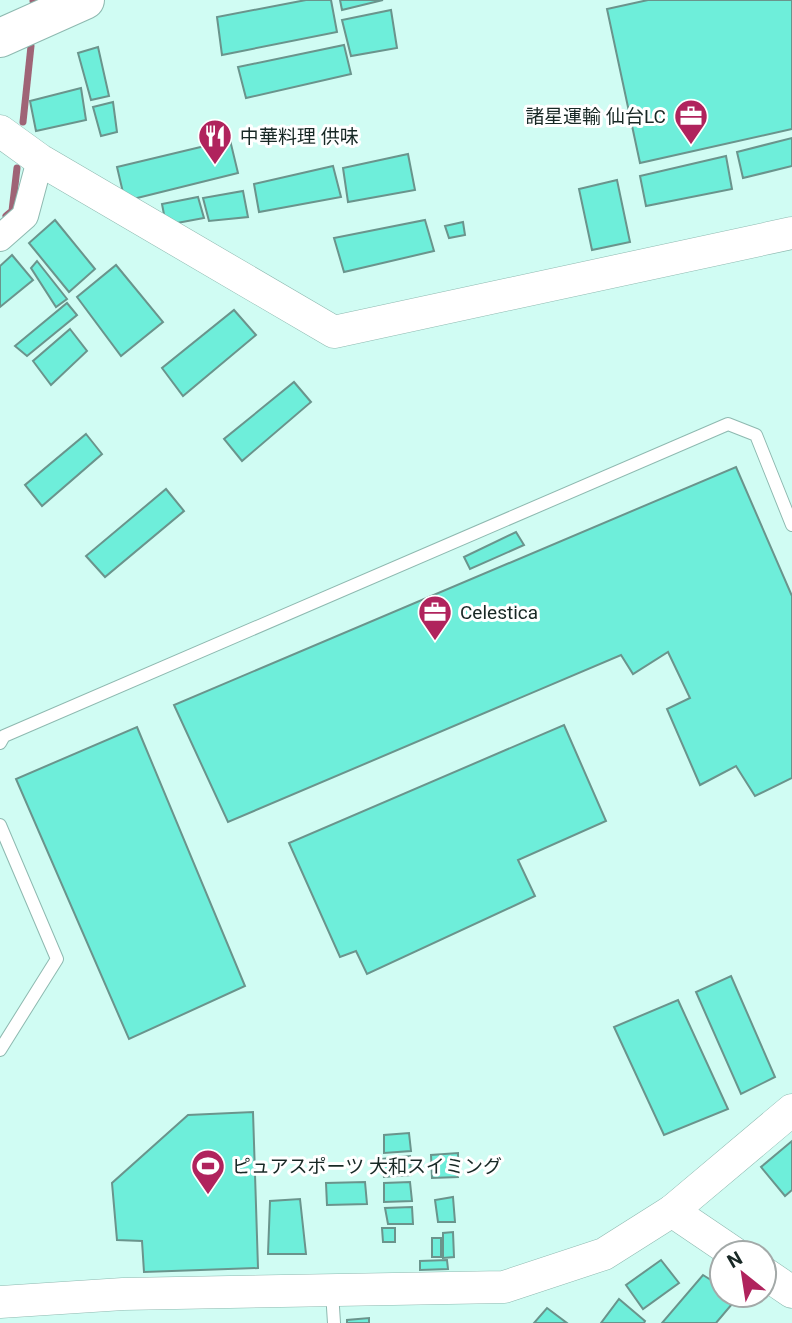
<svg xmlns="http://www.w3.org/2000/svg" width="792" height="1323" font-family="Roboto,'Noto Sans JP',sans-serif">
<rect width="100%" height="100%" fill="#d0fcf3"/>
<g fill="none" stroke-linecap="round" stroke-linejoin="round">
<g stroke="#9f6476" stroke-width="7">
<polyline points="33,1 33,0"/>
<polyline points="23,122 31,46"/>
<polyline points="6,216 12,211 17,168"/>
</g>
</g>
<g fill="#6eeeda" stroke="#6a948c" stroke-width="2">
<polygon points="306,0 331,0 337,32 222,55 217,17"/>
<polygon points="340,0 383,0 342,10"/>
<polygon points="648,0 792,0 792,129 640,163 607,9"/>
<polygon points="391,10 397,48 351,56 342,20"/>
<polygon points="344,45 351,74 246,98 238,67"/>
<polygon points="98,47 109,96 91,100 78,53"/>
<polygon points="81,88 86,120 36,131 30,101"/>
<polygon points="113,102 117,132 101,136 93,107"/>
<polygon points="792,138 792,166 743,178 737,152"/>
<polygon points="230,140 238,173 125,201 117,167"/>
<polygon points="408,154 415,190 348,202 343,168"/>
<polygon points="726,156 732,189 646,206 640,176"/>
<polygon points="333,166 341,197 259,212 254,184"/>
<polygon points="617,180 630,242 592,250 579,189"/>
<polygon points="243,191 248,217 209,221 203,198"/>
<polygon points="198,197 204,218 166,225 162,204"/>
<polygon points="55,220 95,269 69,292 29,243"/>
<polygon points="425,220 434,251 344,272 334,238"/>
<polygon points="463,222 465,235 449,238 445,226"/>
<polygon points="12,255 33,280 0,307 0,266"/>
<polygon points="37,261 67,299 56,307 31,268"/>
<polygon points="116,265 163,322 121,356 77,297"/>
<polygon points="67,303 77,315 27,356 15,346"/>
<polygon points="234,310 256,335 183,396 162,368"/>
<polygon points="70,329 87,351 51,385 33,361"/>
<polygon points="294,382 311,402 242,461 224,439"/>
<polygon points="86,434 102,454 42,506 25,485"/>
<polygon points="736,467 792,596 792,778 755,796 736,766 700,785 667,709 690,698 668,652 633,674 621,655 228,822 174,705"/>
<polygon points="166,489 184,511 105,577 86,556"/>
<polygon points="516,532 524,545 470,569 464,557"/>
<polygon points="564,725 606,821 518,860 535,896 367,974 356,951 340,957 289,843"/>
<polygon points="137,727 245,986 129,1039 16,779"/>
<polygon points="731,976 775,1077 741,1094 696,992"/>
<polygon points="678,1000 728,1109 664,1135 614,1027"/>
<polygon points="253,1112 258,1268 144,1272 142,1241 117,1240 112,1183 188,1115"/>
<polygon points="409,1133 411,1151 384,1153 384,1135"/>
<polygon points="792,1141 792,1190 785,1196 761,1167"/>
<polygon points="458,1153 458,1177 432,1178 431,1155"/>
<polygon points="410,1156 411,1175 384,1177 382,1159"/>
<polygon points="365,1182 367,1204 327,1205 326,1183"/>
<polygon points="410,1182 412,1201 384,1202 384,1183"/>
<polygon points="453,1197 455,1222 438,1222 435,1200"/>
<polygon points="300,1199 306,1254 268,1254 270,1201"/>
<polygon points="412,1207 413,1224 388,1224 385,1208"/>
<polygon points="382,1228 395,1228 395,1242 383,1242"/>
<polygon points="453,1232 454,1257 443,1258 443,1233"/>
<rect x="432" y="1238" width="9" height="19"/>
<polygon points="447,1260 448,1269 420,1270 420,1261"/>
<polygon points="661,1260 679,1283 643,1309 626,1285"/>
<polygon points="703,1275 722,1287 722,1295 738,1297 716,1323 662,1323"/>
<polygon points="619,1299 645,1321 644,1323 601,1323"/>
<polygon points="547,1308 567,1323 534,1323"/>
<polygon points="369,1318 369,1323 347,1323 347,1320"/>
</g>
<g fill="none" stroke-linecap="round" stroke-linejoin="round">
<g stroke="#8eb9b0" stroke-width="14">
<g id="service">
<polyline points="0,743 4,736 728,424 756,435 792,525"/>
<polyline points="0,825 57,959 0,1050"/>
<polyline points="332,1292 334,1323"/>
</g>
</g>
<g stroke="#8eb9b0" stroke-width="28">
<polyline id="minor" points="0,238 25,216 40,160"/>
</g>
<g stroke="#8eb9b0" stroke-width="33">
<g id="tertiary">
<polyline points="0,131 40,160 334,332 792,233"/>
<polyline points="672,1211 734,1253"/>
<polyline points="764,1273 792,1292"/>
<polyline points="0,1302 123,1294 504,1287 604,1254 672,1211 792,1110"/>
</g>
</g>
<g stroke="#8eb9b0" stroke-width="40">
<polyline id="primary" points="0,38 85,0"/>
</g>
<use href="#service" stroke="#fff" stroke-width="12"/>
<use href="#minor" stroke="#fff" stroke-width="26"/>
<use href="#tertiary" stroke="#fff" stroke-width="32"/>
<use href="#primary" stroke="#fff" stroke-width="38"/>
</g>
<defs>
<g id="office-pin" transform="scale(1.75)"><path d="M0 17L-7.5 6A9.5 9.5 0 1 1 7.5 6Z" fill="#b0235d" stroke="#fff"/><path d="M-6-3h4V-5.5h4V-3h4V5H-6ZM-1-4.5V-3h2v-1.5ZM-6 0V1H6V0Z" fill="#fff"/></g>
<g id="restaurant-pin" transform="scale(1.75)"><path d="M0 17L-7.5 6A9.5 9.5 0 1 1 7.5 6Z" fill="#b0235d" stroke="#fff"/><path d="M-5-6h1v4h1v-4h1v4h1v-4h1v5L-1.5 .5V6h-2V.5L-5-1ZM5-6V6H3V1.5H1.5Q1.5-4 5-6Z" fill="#fff"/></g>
<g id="stadium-pin" transform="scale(1.75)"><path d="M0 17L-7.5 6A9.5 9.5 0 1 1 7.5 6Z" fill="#b0235d" stroke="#fff"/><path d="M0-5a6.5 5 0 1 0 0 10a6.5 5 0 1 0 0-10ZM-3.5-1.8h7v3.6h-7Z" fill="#fff"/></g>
</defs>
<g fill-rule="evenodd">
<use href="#office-pin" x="691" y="116"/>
<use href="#restaurant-pin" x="215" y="136"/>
<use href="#office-pin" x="435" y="612"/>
<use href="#stadium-pin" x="208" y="1166"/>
</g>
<g text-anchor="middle" stroke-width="6" stroke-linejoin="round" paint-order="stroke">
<g font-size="19" fill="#182825" stroke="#fff" text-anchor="start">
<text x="666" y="123" text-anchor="end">諸星運輸 仙台LC</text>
<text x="240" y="143">中華料理 供味</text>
<text x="460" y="619">Celestica</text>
<text x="232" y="1173">ピュアスポーツ 大和スイミング</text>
</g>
</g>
<g transform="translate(743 1274) rotate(330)"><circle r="33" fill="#ffffff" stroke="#a3a9a8" stroke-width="2"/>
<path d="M0-5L12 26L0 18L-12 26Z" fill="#b0235d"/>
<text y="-10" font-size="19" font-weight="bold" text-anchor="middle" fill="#182825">N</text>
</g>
</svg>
